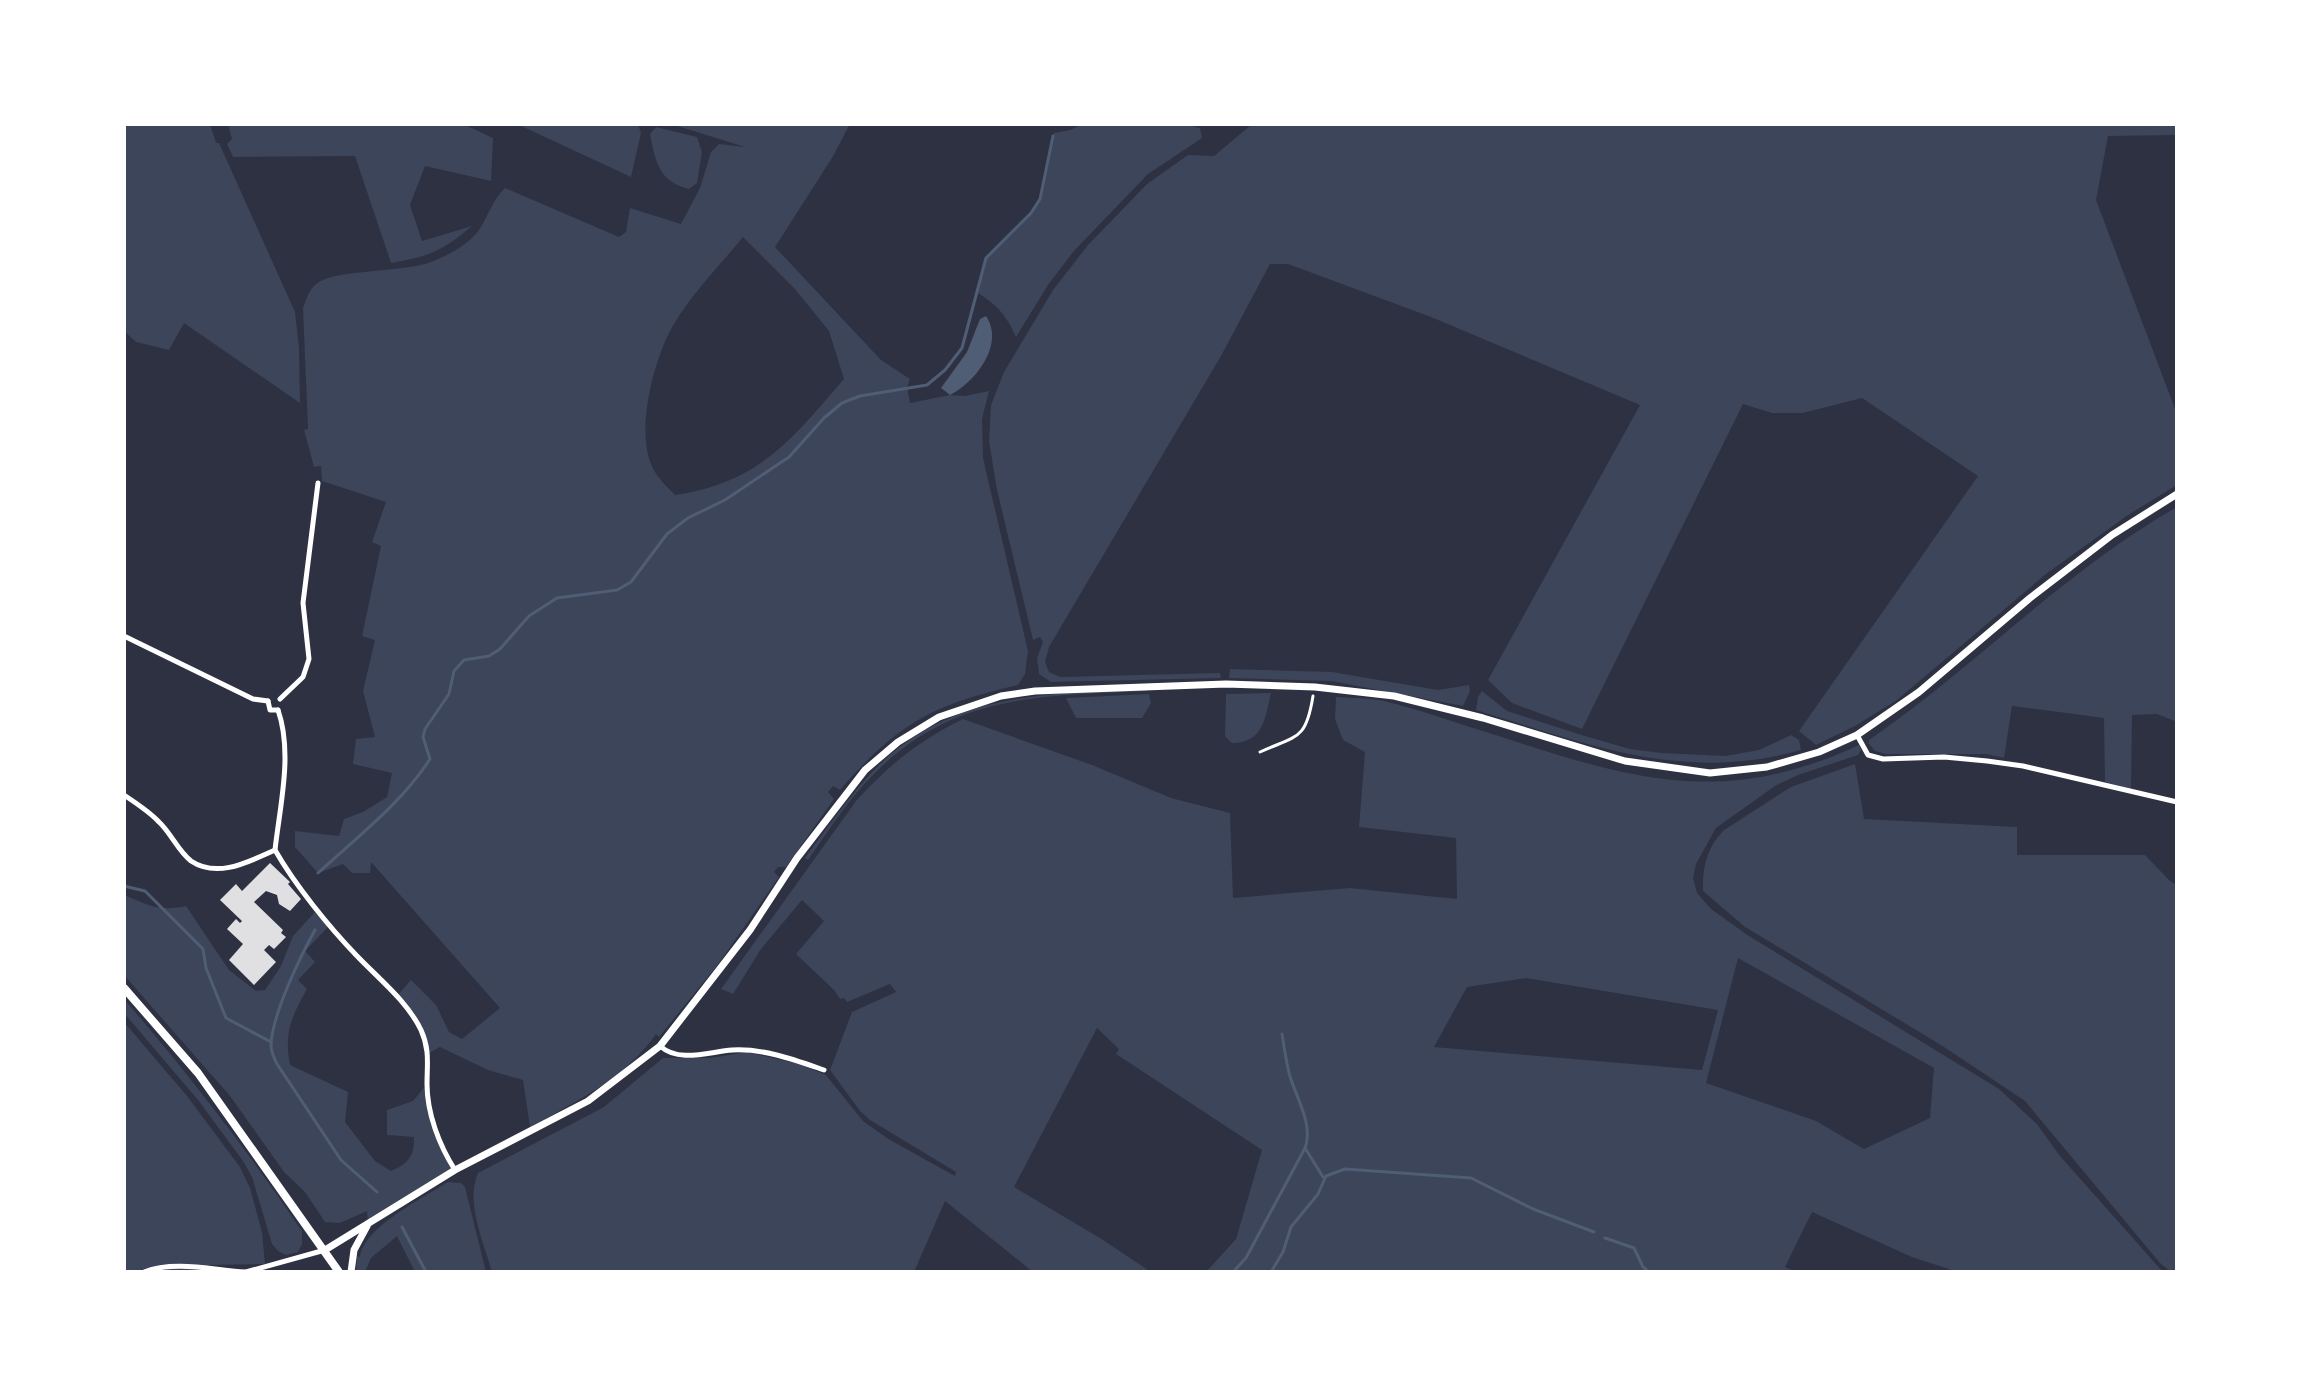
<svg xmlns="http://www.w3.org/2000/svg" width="2301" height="1396" font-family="'Roboto Condensed',sans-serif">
<rect width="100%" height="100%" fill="#2d3142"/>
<g fill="#3c4559" fill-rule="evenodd">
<polygon points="124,124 210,124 216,143 219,143 295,312 299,348 300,403 184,323 169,350 136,342 124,331"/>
<path d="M228,124H463L493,138L491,181L425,166L410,205L422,241L472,226C441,252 430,256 391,263L355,156L233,157L227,144L232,139Z"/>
<polygon points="517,124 638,124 641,133 631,177"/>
<path d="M671,124H850L832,158L775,247L881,360L910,379L907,387L910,403L950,395L965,396L989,391L982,419L983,458L1028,651L1025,674L1018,685C932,705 898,723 840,790L833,786L828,792L834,799L786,867H778L774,872L779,877L719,963L659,1037L656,1034C626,1078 575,1102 530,1127L523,1080L488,1070L440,1047L429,1053L421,1030L397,996L411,980L436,1005L449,1032L462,1039L500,1008L371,862L370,873H352L343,864L318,873L295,847V831L339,836L344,819L363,812L387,797L392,773L353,764L356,739L375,737L363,691L375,640L362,636L381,546L372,542L386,502L322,481L321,466L314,467L304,430L308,429L303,308C307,298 309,288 319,282C337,270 400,272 428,263C447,256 467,246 479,230C488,216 493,199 505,188L619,237L626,232L630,208L681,224L700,188L711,152L719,144L745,147ZM743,237L795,289L829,331L844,379C791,440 760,482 675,495C668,488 660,480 655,472C634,438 652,369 668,335C686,299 718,268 743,237Z"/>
<path d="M1083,124H1186L1200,128L1202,138L1148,174L1073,252L1048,285L1016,337C1007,316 997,305 978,293L986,258L1031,213L1040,199L1054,133L1070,130Z"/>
<polygon points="1246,124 2177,124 2177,135 2108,136 2096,200 2177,414 2177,485 2128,515 2046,574 1897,700 1855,726 1816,745 1799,731 1978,476 1862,398 1803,413 1772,413 1743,404 1582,729 1512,703 1488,680 1640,405 1431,317 1288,264 1270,264 1221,356 1049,647 1045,662 1049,672 1060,677 1220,673 1221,678 1051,682 1039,674 1037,658 1043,642 1040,637 1033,640 997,490 989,441 991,405 1004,372 1053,290 1088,245 1147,184 1188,155 1214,156 1251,125"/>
<path d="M656,127L697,137L702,152L697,183L689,189C659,182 655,161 650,134Z"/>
<path d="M2177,507V722L2157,714L2132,715L2131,789L2105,782L2104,718L2012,706L2004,758L1986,754H1886L1875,751L1868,743L1869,740C1975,667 2064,571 2177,507Z"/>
<polygon points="1230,669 1332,672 1438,690 1469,685 1470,691 1463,706 1331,681 1229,678"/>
<path d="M1146,689L1147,691C1043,696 954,693 875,773C849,798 829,830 808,860L805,858C827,828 848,798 873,771C948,693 1046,693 1146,689Z"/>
<path d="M1482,691L1507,711L1585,736L1630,749L1662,753L1725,756L1759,750L1791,735L1799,740L1801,750C1681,783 1590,745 1476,710L1478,697Z"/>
<path d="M1271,693C1265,719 1263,743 1232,743L1225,736L1226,694Z"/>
<polygon points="1149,694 1151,703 1142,718 1076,718 1066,698"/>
<path d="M1336,697C1352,698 1369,698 1384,701C1418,709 1450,721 1483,731C1622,776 1717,811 1859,745L1861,750L1858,755L1798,775L1775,786L1716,828L1696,864L1693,878L1697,893L1711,909L1749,936L1999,1089L2037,1124L2060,1156L2163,1272H1958L1912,1257L1812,1212L1785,1267L1796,1272H1206L1236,1239L1262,1150L1116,1054L1119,1049L1097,1028L1014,1187L1100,1238L1151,1272H1033L945,1201L914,1272H492C484,1243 465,1202 478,1173L604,1107L663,1058H711L747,1052L799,1064L826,1075L863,1121L890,1140L955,1176L956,1172L870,1120L860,1111L830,1070L852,1012L896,992L890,984L847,1002L844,998L840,999L834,990L796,954L824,921L802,900L761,949L733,994L721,989L856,801C891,763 917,742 963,719L1092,765L1171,798L1230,813L1233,898L1350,888L1457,899L1456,838L1359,827L1365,752L1343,740L1335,719ZM1738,958L1934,1068L1930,1118L1864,1149L1816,1121L1706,1083ZM1526,978L1718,1010L1702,1070L1434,1047L1467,987Z"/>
<path d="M1855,764L1864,819L2017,827V855H2145L2170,881L2177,885V1272H2171L2160,1263L2025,1101L1941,1045L1745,927L1703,891C1702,868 1707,847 1724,830L1791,787Z"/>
<path d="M124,895C150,905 157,912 186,906L229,970L256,991L265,990L281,966L293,936L315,912L329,926L305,951L315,962L298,980L307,989C291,1018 284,1032 290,1065L348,1092L345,1122L375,1161L391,1171C408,1164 415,1155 414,1137L387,1135V1110L413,1101L427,1084L434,1126L455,1170L368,1223L367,1211L340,1223L325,1222L305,1192L284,1172L230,1096L124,975Z"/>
<path d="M124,999C188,1073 247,1150 302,1231V1244L298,1252L286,1255L278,1251L272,1244L252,1177L243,1161L198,1100L124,1013Z"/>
<polygon points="124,1022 187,1096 240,1167 250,1188 262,1232 265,1264 208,1265 205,1272 154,1272 153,1266 134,1272 124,1272"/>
<path d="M448,1182L461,1183L465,1187L486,1272H415L397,1236L371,1258L365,1272H356L357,1256L360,1257C364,1227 423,1198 448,1182Z"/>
</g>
<path fill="#4f5d75" d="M986,316C1005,344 976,382 950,395L941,388L967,352L980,319Z"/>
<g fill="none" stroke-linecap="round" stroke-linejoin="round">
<g stroke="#4f5d75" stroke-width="3">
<path d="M318,873C357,837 401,804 430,759L423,737L425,729L449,694L454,671L464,660L489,656L500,649L529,616L557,598L617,590L631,582L667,534L688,518L725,500L789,457L824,418L842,403L860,396L927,385L945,370L962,348L986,258L1031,213L1040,199L1053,136"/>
<polyline points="124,886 145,891 203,949 206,968 226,1018 271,1042"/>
<path d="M315,930C300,957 272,1015 271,1045C271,1052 274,1058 277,1064L341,1160L377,1192"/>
<path d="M1282,1034C1284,1047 1286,1060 1289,1073C1295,1096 1314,1124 1305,1148L1323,1177"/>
<polyline points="402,1227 426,1272"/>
<polyline points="1605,1238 1634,1248 1643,1267 1649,1272"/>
<polyline points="1233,1272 1246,1258 1305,1148"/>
<polyline points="1271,1272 1283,1252 1291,1227 1318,1194 1326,1176 1345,1169 1471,1178 1533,1209 1594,1232"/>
</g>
</g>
<polygon fill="#e0e0e3" points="270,863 290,882 288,884 301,899 290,911 279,904 277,895 266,891 254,902 283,930 281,933 286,937 274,949 269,945 264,950 276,962 254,985 229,960 243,944 227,929 236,919 240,923 242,921 220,900 236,884 242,891"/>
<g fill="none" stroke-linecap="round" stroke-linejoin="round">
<path stroke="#fff" stroke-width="3" d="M1260,752C1298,735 1306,740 1313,696"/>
<g stroke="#fff" stroke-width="5">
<polyline points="124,636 253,699 268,701"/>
<polyline points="280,699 303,677 309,659 303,603 318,483"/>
<polyline points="268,701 270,710 278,710"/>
<path d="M278,710C293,753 280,805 275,850C295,885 329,927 357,956C379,979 407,1001 421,1030C430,1050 427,1064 427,1084C427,1113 439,1145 455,1170"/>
<polyline points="1857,735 1868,755 1883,759 1944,757 1987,761 2023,766 2177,802"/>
<path d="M124,795C136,803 150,812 159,822C171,833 178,851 191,861C218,879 250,861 275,850"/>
<path d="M660,1046C679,1063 708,1052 732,1050C763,1048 795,1060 824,1070"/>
<path d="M144,1272C174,1260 213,1270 245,1272"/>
<polyline points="246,1272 325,1250"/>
</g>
<g stroke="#fff" stroke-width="7">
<polyline points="325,1250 455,1170 588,1101 660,1046 750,930 797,858 865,770 898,742 939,717 1001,696 1035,691 1226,684 1315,687 1394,696 1483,718 1625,761 1710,773 1767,767 1819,752 1857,735 1919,692 2030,598 2112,535 2177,494"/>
<polyline points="351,1272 354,1250 367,1226"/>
</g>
<polyline stroke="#fff" stroke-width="8" points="124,988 198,1073 339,1272"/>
</g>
<rect width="2301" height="1396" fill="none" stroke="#ffffff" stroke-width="252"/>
</svg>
